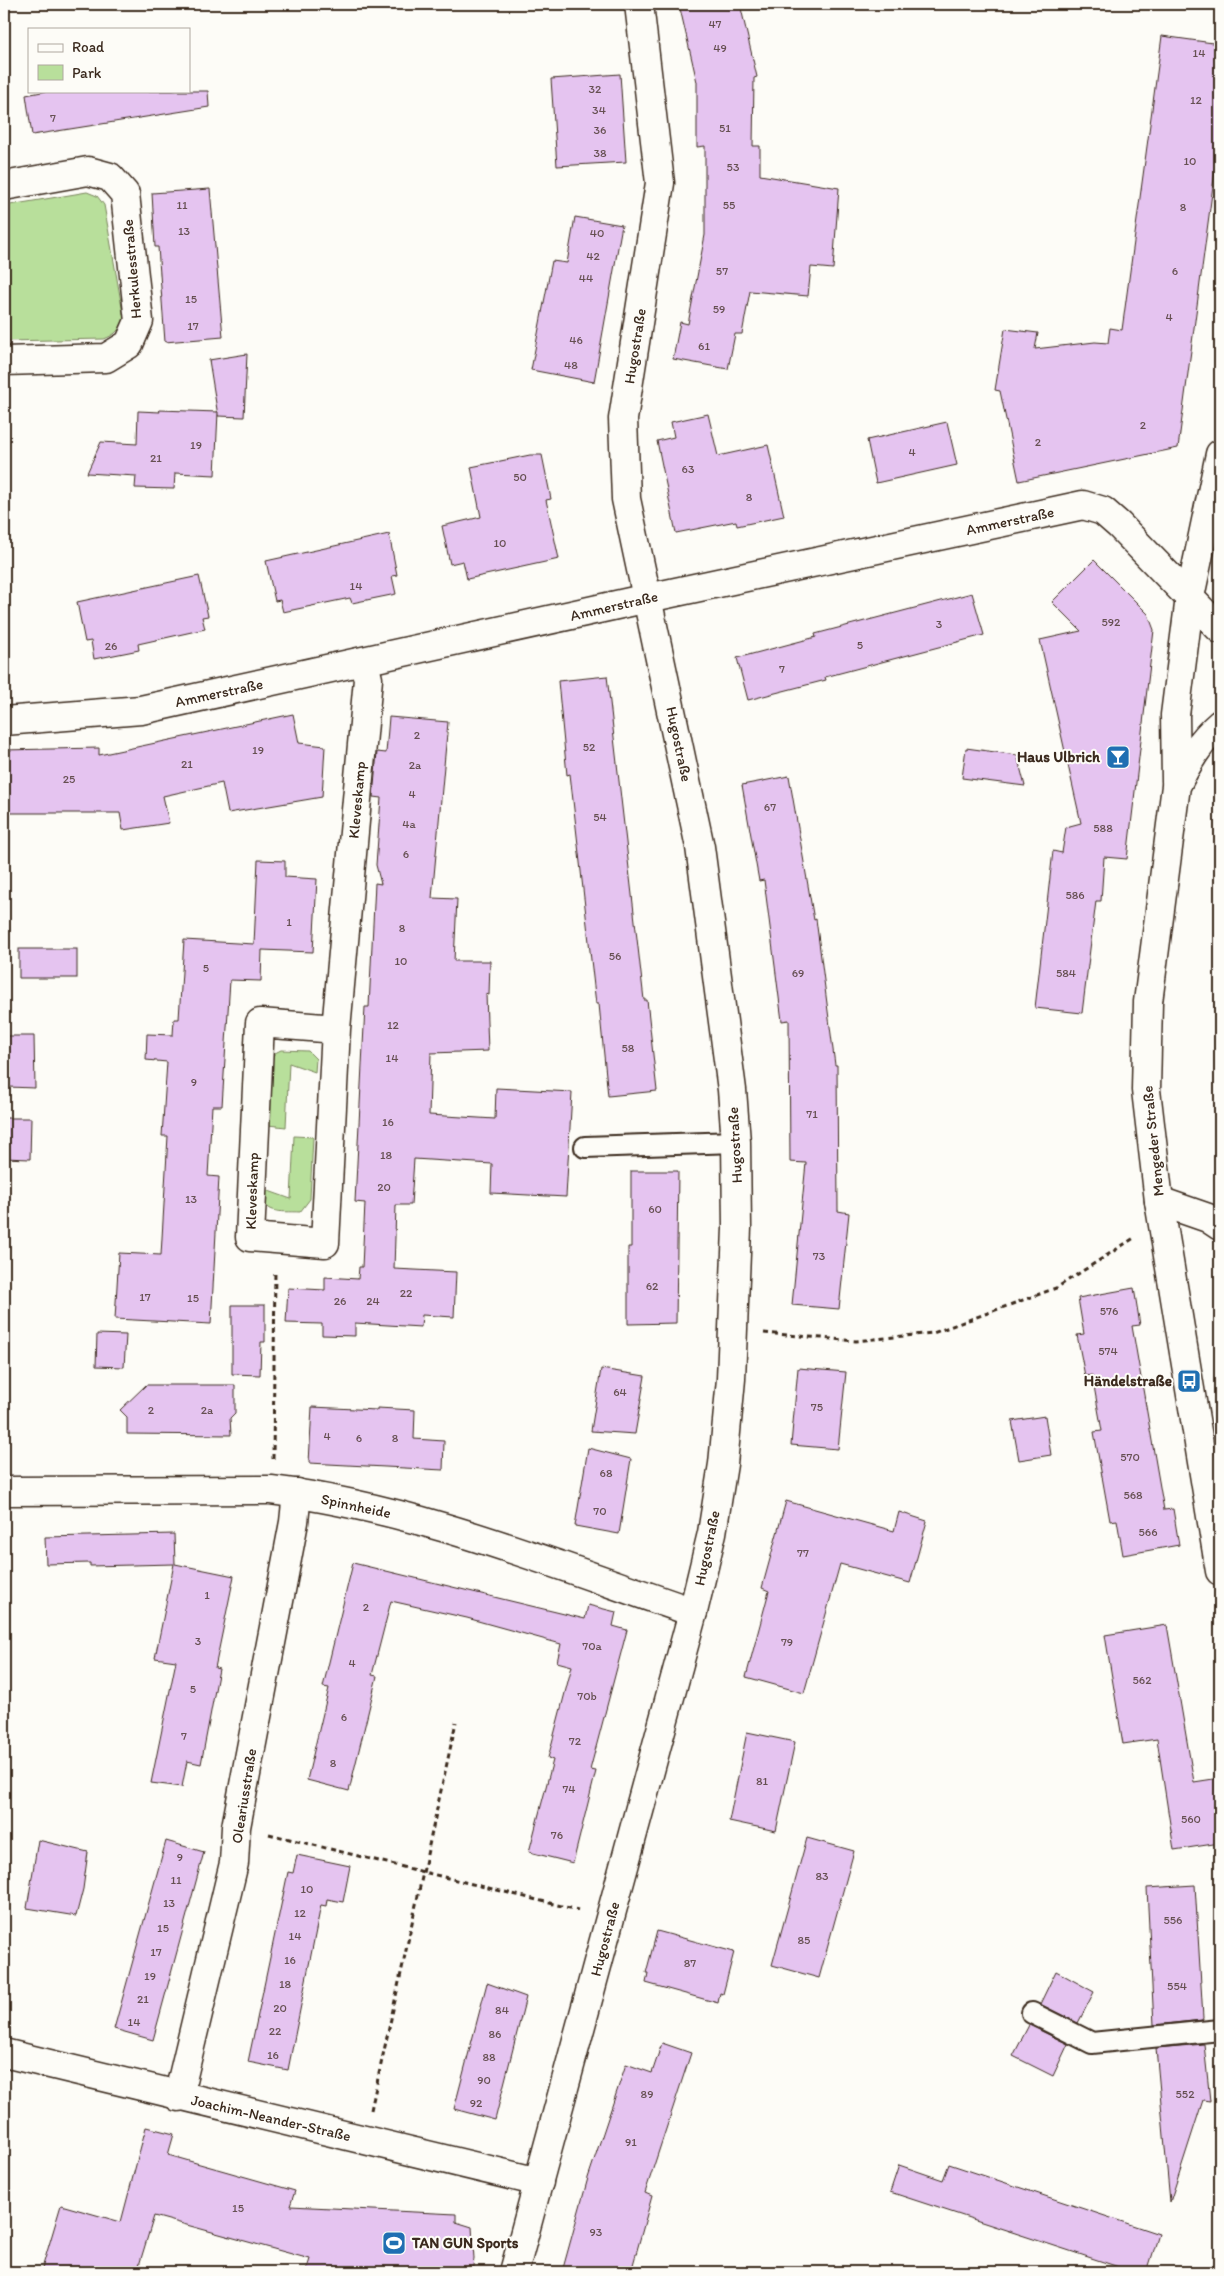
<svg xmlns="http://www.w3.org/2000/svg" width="1224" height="2276" font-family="Itim,sans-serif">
<rect width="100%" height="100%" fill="#fdfcf7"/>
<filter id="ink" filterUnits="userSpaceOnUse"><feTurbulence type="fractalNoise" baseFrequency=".02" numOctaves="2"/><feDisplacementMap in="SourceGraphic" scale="10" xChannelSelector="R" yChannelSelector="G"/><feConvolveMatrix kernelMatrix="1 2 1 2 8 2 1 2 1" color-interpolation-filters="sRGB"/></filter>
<g filter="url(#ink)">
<g fill="#b8df9b" stroke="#7a845c">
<path d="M87,192L97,196L104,205L124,319C120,330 115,335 104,339L4,341V206Z"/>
<polygon points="281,1050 308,1051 316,1059 315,1072 289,1063 286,1127 268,1125 271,1059 275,1053"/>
<path d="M294,1136L313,1137L310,1199L300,1212C281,1211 261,1216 263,1189L291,1199Z"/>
</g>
<g fill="#e5c4f0" stroke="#3b2a1e">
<polygon points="679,4 740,4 757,77 754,78 753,146 760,146 760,175 839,188 833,269 811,267 808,296 750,291 742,334 735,334 728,369 673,359 680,322 688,324 705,235 705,146 697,147 697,82"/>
<polygon points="1162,36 1220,44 1220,133 1178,448 1019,481 1000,391 995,390 1005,329 1038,333 1035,349 1095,342 1108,343 1110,328 1122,330"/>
<polygon points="620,74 626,162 557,166 551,79"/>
<polygon points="47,91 208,91 209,107 32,135 26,95"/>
<polygon points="210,189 223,337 165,342 158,247 155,247 152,193"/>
<polygon points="575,217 622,225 594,382 531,370 552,261 567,263"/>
<polygon points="247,354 244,417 218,416 209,360"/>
<polygon points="159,410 218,412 215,475 175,473 174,489 135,488 136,476 87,473 101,442 137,444 138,411 160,412"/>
<polygon points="708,414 718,456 768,445 784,516 737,526 736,521 676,533 657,441 674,437 671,422"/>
<polygon points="947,422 957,465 876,483 867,440"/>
<polygon points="530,455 542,455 551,499 546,500 559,559 467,579 463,561 450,564 442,526 481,517 471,467"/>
<polygon points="389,534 397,575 392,576 396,594 352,603 350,598 283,612 280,600 275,601 266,561"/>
<polygon points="1094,560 1148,614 1154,630 1127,859 1104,857 1101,901 1096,901 1082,1013 1035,1008 1053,851 1062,853 1066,827 1081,823 1040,640 1081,631 1052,602"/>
<polygon points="199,576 208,616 202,617 205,629 138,644 139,650 94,659 91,641 85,642 77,602"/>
<polygon points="972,593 984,635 825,677 826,680 748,700 737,658 816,637 815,634"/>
<polygon points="607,676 644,1000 647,1000 657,1091 608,1096 599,1004 596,1004 570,774 567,775 558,681"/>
<polygon points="293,714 299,743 325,746 322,797 228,813 222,783 163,796 169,823 123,830 120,813 4,813 4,750 99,748 99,755"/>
<polygon points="389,717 448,722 432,898 457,899 454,961 490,961 489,995 486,994 488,1051 431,1053 429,1115 495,1119 496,1088 572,1092 566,1197 491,1193 492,1164 414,1159 411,1205 396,1205 394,1269 456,1272 454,1317 422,1315 421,1327 355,1323 355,1336 322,1335 322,1324 286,1323 288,1288 325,1290 325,1277 358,1279 359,1267 362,1267 365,1203 355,1202 365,1007 369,1007 375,883 381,884 376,865 381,798 373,797 377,752 386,753"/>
<polygon points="966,748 1017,755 1025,786 962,778"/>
<polygon points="789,776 814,920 816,919 835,1065 837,1065 838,1211 849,1213 839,1309 792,1305 806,1163 790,1162 789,1020 782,1021 764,880 759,881 742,785"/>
<polygon points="258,860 285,861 285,877 317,879 313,952 262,950 261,981 230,980 222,1106 212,1106 208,1176 219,1177 211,1324 115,1319 119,1253 161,1255 168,1136 162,1136 167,1062 146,1060 147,1034 173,1035 174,1019 179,1019 184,940 254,944"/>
<rect x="19" y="949" width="58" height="29"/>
<polygon points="7,1036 34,1036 35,1088 8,1087"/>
<polygon points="4,1118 31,1118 30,1159 4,1158"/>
<polygon points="631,1171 678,1171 676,1323 628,1324 628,1247 631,1247"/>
<polygon points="1134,1288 1140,1325 1132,1326 1164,1510 1173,1509 1179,1545 1123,1555 1117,1520 1110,1521 1094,1432 1102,1431 1092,1375 1085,1376 1077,1335 1084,1334 1078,1298"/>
<polygon points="232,1305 265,1305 265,1342 261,1342 260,1375 232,1374"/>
<polygon points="97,1334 126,1335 124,1367 96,1366"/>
<polygon points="798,1368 846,1372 838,1449 791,1445"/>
<polygon points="601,1369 645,1376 635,1434 591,1431"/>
<polygon points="146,1385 235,1385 235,1413 230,1418 231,1435 127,1434 127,1417 120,1410"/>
<polygon points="312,1407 377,1410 377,1408 415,1410 414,1439 444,1441 443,1470 309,1463"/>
<polygon points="1045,1416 1051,1455 1019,1460 1012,1421"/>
<polygon points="588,1448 631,1459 619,1534 575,1526"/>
<polygon points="786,1501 894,1531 899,1512 927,1521 910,1583 840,1564 804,1693 746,1677 769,1591 762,1588"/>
<polygon points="174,1534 175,1564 234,1576 215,1668 219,1669 201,1764 187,1761 182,1787 151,1783 176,1661 155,1658 174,1564 90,1566 90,1563 46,1564 45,1537"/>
<polygon points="353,1563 585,1619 588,1605 616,1612 613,1626 627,1630 590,1770 596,1771 573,1863 529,1852 553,1760 548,1758 572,1666 557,1662 561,1644 467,1618 391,1601 372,1675 377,1676 349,1791 307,1780 329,1688 323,1687"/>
<polygon points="1167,1625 1194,1782 1220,1778 1220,1843 1174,1850 1157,1739 1123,1744 1105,1635"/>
<polygon points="747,1732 795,1742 776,1831 729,1821"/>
<polygon points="807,1838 854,1851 819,1978 772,1965"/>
<polygon points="38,1840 88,1852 83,1889 76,1916 27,1908"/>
<polygon points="166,1841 204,1852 153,2040 114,2029"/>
<polygon points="297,1855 350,1866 343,1902 327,1899 326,1906 321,1905 288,2070 248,2062 288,1872 293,1873"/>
<polygon points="1195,1885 1203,2018 1202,2020 1154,2025 1147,1888"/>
<polygon points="657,1931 734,1952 723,1994 720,1993 718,2003 646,1983 648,1973 646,1973"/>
<polygon points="1056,1971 1094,1992 1078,2023 1040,2004"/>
<polygon points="487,1983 526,1997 495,2120 454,2109"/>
<polygon points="1029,2025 1068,2044 1053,2076 1013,2056"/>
<polygon points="662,2043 691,2053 645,2193 652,2196 631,2272 562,2272 588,2178 626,2064 652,2073"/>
<polygon points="1204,2044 1210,2101 1203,2100 1170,2202 1156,2048"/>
<polygon points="146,2127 174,2134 168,2155 295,2191 290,2206 456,2214 456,2222 472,2227 474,2259 472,2272 306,2272 310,2259 154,2216 137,2272 41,2272 61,2205 121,2222"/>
<polygon points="949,2164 1159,2234 1147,2272 1134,2272 890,2192 899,2165 943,2180"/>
</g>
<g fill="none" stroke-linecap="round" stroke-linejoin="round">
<g stroke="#3b2a1e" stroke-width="24">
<g id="service">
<polyline points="585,1147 736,1142"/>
<polyline points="1032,2013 1092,2043 1220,2030"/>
</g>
</g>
<g stroke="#3b2a1e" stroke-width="31">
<g id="minor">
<polyline points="4,186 88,171 110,177 125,194 139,321 129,344 106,358 4,361"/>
<polyline points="4,721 141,710 648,598 1083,505 1103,511 1119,525 1220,629"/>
<path d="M1220,724C1199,742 1188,762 1176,786L1148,1002L1146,1090L1159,1201L1220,1571"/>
<polyline points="1176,781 1175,715 1190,597 1220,454"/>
<polyline points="336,1029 260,1023 250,1237 325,1243 336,1029 368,679 364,662"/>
<polyline points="1159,1201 1208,1218 1220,1226"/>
<path d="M4,1491L271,1490C417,1508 555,1565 693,1612"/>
<polyline points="4,2053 539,2182"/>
<polyline points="178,2097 234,1863 236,1827 294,1522 297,1493"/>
<polyline points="514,2272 693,1612 712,1533 723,1464 731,1379 737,1228 736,1142 732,1090 700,847 626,499 623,419 660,183 639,4"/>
</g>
</g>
<g stroke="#3b2a1e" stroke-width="3" stroke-dasharray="5 4" stroke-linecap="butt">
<polyline points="764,1333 856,1341 933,1333 1056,1288 1134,1238"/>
<polyline points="273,1459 275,1270"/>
<polyline points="269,1834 578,1910"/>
<polyline points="371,2110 456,1722"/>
</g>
<use href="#service" stroke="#fdfcf7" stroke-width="20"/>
<use href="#minor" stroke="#fdfcf7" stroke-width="28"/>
</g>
</g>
<defs>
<g id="bar-square" transform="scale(1.25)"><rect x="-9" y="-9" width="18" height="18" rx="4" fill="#1f6fb2" stroke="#fdfcf7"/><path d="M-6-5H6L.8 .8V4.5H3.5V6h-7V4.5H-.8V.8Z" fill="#fff"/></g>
<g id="bus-square" transform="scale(1.25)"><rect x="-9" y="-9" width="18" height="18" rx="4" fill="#1f6fb2" stroke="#fdfcf7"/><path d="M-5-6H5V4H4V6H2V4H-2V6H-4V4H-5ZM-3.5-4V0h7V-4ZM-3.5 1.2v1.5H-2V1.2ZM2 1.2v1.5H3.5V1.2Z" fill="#fff"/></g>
<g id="stadium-square" transform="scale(1.25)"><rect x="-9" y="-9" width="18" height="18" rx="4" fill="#1f6fb2" stroke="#fdfcf7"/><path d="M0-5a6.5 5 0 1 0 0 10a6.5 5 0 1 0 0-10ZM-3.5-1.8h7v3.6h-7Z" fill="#fff"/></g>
</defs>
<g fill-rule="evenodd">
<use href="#bar-square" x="1118" y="757"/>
<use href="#bus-square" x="1189" y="1381"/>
<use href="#stadium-square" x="394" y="2243"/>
</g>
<g text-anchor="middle" stroke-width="4" stroke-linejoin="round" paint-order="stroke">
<g font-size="12" fill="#665052">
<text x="715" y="28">47</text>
<text x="720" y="52">49</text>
<text x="1199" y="57">14</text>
<text x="595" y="93">32</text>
<text x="1196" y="104">12</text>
<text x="599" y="114">34</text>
<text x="53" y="122">7</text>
<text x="725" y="132">51</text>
<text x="600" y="134">36</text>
<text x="600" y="157">38</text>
<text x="1190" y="165">10</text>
<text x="733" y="171">53</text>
<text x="182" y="209">11</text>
<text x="729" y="209">55</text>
<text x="1183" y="211">8</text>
<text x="184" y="235">13</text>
<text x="597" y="237">40</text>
<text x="593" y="260">42</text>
<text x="722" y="275">57</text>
<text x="1175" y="275">6</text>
<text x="586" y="282">44</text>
<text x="191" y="303">15</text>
<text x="719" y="313">59</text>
<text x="1169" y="321">4</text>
<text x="193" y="330">17</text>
<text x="576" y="344">46</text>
<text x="704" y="350">61</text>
<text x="571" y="369">48</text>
<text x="1143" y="429">2</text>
<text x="1038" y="446">2</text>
<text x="196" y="449">19</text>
<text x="912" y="456">4</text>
<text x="156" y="462">21</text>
<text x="688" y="473">63</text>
<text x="520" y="481">50</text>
<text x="749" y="501">8</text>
<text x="500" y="547">10</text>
<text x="356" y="590">14</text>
<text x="1111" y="626">592</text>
<text x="939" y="628">3</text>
<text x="860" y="649">5</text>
<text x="111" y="650">26</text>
<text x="782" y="673">7</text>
<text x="417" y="739">2</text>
<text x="589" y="751">52</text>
<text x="258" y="754">19</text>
<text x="187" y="768">21</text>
<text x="415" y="769">2a</text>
<text x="69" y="783">25</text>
<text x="412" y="798">4</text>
<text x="770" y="811">67</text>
<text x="600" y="821">54</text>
<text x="409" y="828">4a</text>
<text x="1103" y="832">588</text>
<text x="406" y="858">6</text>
<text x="1075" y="899">586</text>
<text x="289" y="926">1</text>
<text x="402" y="932">8</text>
<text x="615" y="960">56</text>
<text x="401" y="965">10</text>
<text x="206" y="972">5</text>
<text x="798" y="977">69</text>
<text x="1066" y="977">584</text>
<text x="393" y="1029">12</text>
<text x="628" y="1052">58</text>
<text x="392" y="1062">14</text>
<text x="194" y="1086">9</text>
<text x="812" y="1118">71</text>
<text x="388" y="1126">16</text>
<text x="386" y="1159">18</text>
<text x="384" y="1191">20</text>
<text x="191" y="1203">13</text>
<text x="655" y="1213">60</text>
<text x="819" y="1260">73</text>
<text x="652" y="1290">62</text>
<text x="406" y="1297">22</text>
<text x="145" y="1301">17</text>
<text x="193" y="1302">15</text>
<text x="340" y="1305">26</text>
<text x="373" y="1305">24</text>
<text x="1109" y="1315">576</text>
<text x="1108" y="1355">574</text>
<text x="620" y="1396">64</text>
<text x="817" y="1411">75</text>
<text x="151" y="1414">2</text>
<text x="207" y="1414">2a</text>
<text x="327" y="1440">4</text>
<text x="359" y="1442">6</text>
<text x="395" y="1442">8</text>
<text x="1130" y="1461">570</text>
<text x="606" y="1477">68</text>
<text x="1133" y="1499">568</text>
<text x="600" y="1515">70</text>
<text x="1148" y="1536">566</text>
<text x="803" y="1557">77</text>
<text x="207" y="1599">1</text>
<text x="366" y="1611">2</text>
<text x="198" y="1645">3</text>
<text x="787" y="1646">79</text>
<text x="592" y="1650">70a</text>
<text x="352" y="1667">4</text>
<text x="1142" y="1684">562</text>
<text x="193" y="1693">5</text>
<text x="587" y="1700">70b</text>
<text x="344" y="1721">6</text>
<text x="184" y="1740">7</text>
<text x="575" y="1745">72</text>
<text x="333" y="1767">8</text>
<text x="762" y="1785">81</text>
<text x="569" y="1793">74</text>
<text x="1191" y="1823">560</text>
<text x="557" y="1839">76</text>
<text x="180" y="1861">9</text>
<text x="822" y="1880">83</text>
<text x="176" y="1884">11</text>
<text x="307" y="1893">10</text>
<text x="169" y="1907">13</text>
<text x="300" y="1917">12</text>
<text x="1173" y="1924">556</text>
<text x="163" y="1932">15</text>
<text x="295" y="1940">14</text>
<text x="804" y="1944">85</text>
<text x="156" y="1956">17</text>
<text x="290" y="1964">16</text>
<text x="690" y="1967">87</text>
<text x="150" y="1980">19</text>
<text x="285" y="1988">18</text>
<text x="1177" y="1990">554</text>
<text x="143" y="2003">21</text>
<text x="280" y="2012">20</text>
<text x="502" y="2014">84</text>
<text x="134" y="2026">14</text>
<text x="275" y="2035">22</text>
<text x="495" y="2038">86</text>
<text x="273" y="2059">16</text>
<text x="489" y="2061">88</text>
<text x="484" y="2084">90</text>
<text x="647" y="2098">89</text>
<text x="1185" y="2098">552</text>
<text x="476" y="2107">92</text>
<text x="631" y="2146">91</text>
<text x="238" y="2212">15</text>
<text x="596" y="2236">93</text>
</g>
<g font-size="15" fill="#3b2a1e" stroke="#fdfcf7">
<text transform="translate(132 269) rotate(-95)" y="5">Herkulesstraße</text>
<text transform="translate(635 346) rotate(-81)" y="5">Hugostraße</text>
<text transform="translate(1010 521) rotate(-12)" y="5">Ammerstraße</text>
<text transform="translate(614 606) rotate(-13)" y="5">Ammerstraße</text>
<text transform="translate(219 693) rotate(-12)" y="5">Ammerstraße</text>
<text transform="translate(679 744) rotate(78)" y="5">Hugostraße</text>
<text transform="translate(357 800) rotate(-85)" y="5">Kleveskamp</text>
<text transform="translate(1153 1141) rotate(-96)" y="5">Mengeder Straße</text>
<text transform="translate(735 1145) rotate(-93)" y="5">Hugostraße</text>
<text transform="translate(252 1191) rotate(-88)" y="5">Kleveskamp</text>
<text transform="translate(356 1506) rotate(12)" y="5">Spinnheide</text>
<text transform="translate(707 1548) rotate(-78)" y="5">Hugostraße</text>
<text transform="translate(244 1796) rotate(-81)" y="5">Oleariusstraße</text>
<text transform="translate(605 1939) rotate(-75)" y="5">Hugostraße</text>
<text transform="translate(271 2118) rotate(13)" y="5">Joachim-Neander-Straße</text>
</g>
<g font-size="15" font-weight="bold" fill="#3b2a1e" stroke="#fdfcf7" text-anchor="end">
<text x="1100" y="762">Haus Ulbrich</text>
<text x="1172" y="1386">Händelstraße</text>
<text x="412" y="2248" text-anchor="start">TAN GUN Sports</text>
</g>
</g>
<rect width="1224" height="2276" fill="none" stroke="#fdfcf7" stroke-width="20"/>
<rect x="10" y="10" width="1204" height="2256" fill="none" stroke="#3b2a1e" stroke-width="2" filter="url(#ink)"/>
<rect x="28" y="28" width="162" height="65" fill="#fdfcf7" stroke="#afa8a0"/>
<rect x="38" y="44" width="25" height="8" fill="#fdfcf7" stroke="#afa8a0"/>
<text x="72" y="52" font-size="15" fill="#3b2a1e">Road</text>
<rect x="38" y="65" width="25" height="15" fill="#b8df9b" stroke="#afa8a0"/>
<text x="72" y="78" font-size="15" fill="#3b2a1e">Park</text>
</svg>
